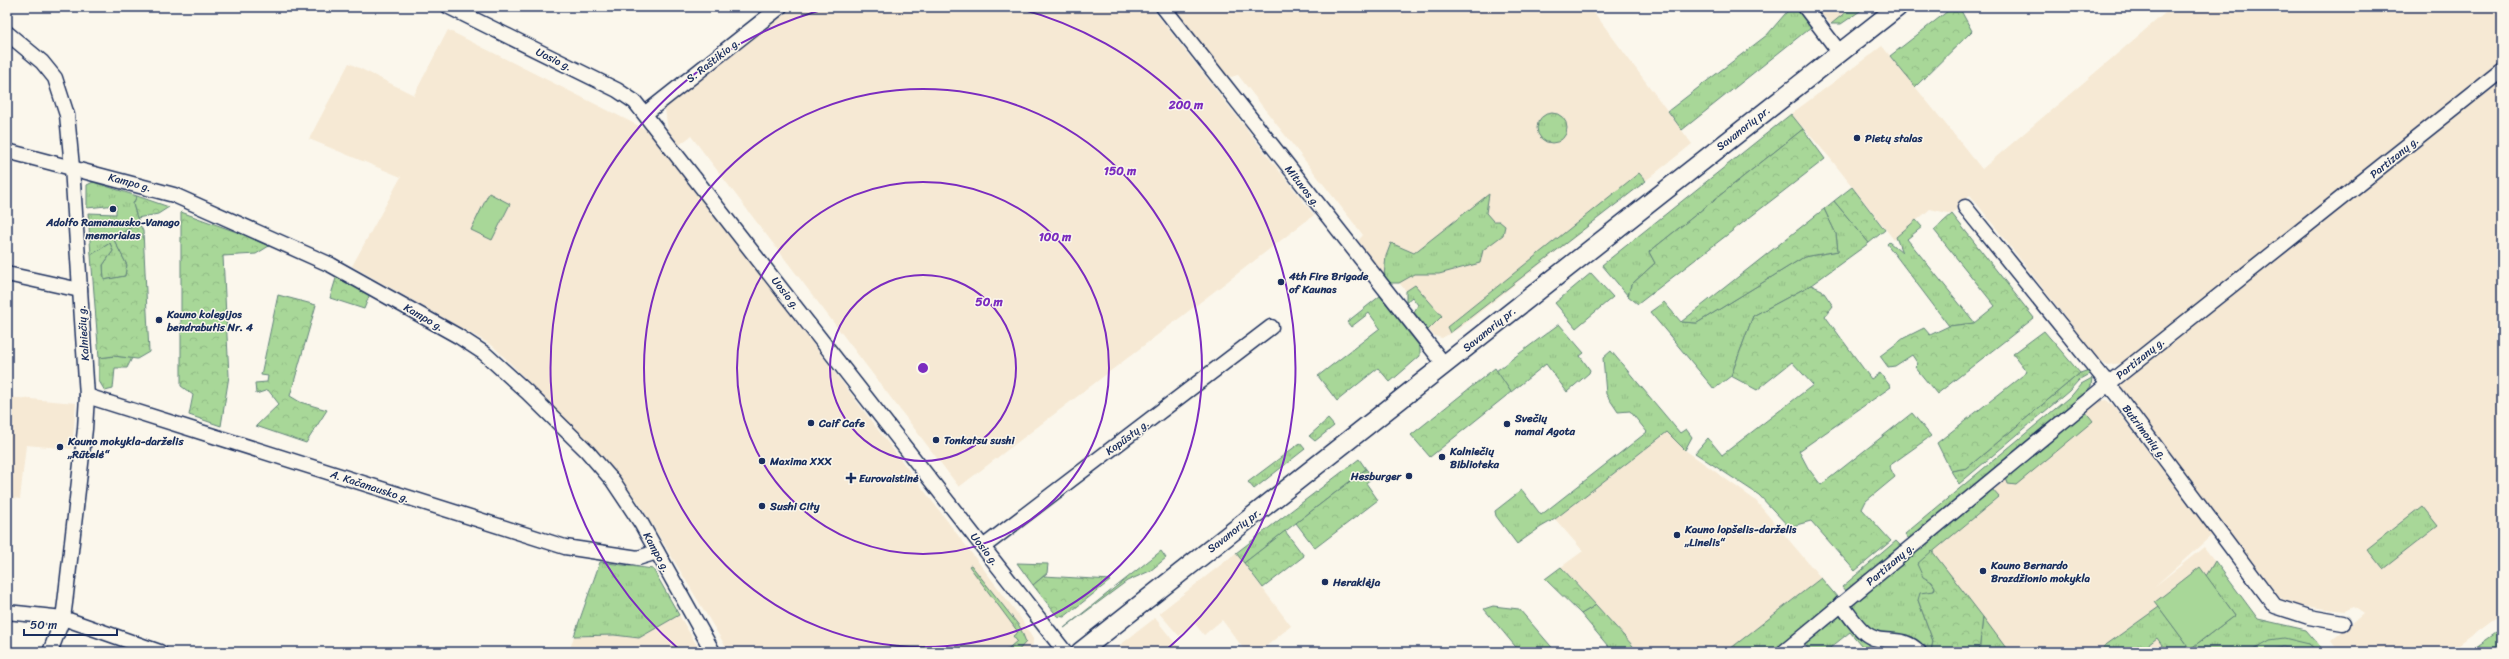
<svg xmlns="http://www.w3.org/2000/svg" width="2509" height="659" font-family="Sriracha,sans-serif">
<defs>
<pattern id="grass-tufts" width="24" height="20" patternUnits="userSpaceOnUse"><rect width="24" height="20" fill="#a8d798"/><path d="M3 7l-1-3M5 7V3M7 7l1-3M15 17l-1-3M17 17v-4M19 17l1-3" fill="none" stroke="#90b985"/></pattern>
<pattern id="forest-crowns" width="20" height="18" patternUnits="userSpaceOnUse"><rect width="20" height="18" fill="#a8d798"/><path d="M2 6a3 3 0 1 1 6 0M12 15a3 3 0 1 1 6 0" fill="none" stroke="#90b985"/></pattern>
</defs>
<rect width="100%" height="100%" fill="#fbf7ec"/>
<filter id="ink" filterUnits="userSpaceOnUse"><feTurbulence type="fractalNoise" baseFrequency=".025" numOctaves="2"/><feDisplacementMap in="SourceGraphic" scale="8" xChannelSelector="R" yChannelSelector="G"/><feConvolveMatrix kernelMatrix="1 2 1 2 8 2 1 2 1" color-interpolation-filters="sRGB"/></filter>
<g filter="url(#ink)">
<g fill="#f6e9d4">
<polygon points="791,7 1151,7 1314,215 959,487 691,136 679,145 668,131 665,109 670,102"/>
<polygon points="1172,7 1590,7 1692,144 1461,327 1442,338 1434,336 1414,312 1418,305 1399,283 1391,283 1384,276 1358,241 1363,235 1238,75 1231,77 1223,73"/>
<polygon points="1815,7 1866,7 1841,24 1831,24"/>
<polygon points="2172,7 2502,7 2502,61 2124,363 2106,365 2099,360 1970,195 1952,214 1930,209 1894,240 1830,158 1791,114 1882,46 1982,169"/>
<polygon points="448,30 647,130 754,266 1020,617 1033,639 1032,652 729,652 641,506 620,477 580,434 493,346 352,266 401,177 309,139 349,63 414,95"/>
<polygon points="2502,78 2502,613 2450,652 2339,652 2331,641 2363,614 2353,607 2345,611 2301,606 2280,598 2119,388 2119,384"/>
<polygon points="7,397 76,403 72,449 26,445 20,499 7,497"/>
<polygon points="2106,400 2113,405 2212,535 2154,587 2204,547 2258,619 2306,630 2325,652 1926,652 1876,598 1999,497 1992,489 2006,476 2098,401"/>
<polygon points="1667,432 1685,450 1755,500 1821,578 1726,652 1639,652 1561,567 1583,551 1555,519"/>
<polygon points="1236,553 1291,626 1259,652 1246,652 1222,620 1204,635 1195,624 1179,636 1159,613"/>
<polygon points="679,615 701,652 569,652 574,636 614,635 639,638"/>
<polygon points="1155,618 1182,652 1111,652"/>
</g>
<g fill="url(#grass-tufts)" stroke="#62837b">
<polygon points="1791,7 1797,7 1811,27 1682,130 1668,111 1767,35"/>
<polygon points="1852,7 1866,7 1841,24 1831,24"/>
<circle cx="1552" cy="128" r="15"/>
<polygon points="1791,114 1803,129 1649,252 1655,263 1631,285 1628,296 1602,265"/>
<polygon points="1639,173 1646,181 1450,333 1447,327"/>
<polygon points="93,182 137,196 133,204 139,223 113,238 127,265 125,276 104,280 103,265 113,251 110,243 91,255 88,213 116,214 116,205 87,208 87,185"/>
<polygon points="1489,194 1486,213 1493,221 1499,221 1505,226 1503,235 1483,250 1480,263 1439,274 1415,274 1399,283 1391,283 1384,276 1386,256 1391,243 1414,253"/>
<polygon points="1834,201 1869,243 1811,285 1753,316 1731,376 1714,389 1650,312 1664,302 1681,322 1697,323 1804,257 1838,251 1836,234 1824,209"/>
<polygon points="1916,220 1922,227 1907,239 1975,323 1949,326 1887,244 1889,242 1902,253 1896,237"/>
<polygon points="1591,273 1613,297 1576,328 1555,303"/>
<polygon points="1415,285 1442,316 1428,330 1414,312 1418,305 1412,297 1406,302 1406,291"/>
<polygon points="1380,296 1420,347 1420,356 1390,382 1378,368 1337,401 1318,376 1380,328 1369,313 1351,327 1347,322"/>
<polygon points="1559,324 1584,353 1580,356 1590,370 1589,373 1567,392 1546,364 1511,392 1496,371"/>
<polygon points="1611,351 1680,433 1686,429 1692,437 1685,450 1667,432 1555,519 1541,527 1517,544 1496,516 1495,511 1522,490 1541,515 1647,432 1630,411 1618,412 1606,394 1603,358"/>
<polygon points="114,356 132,358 127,368 115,368 113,389 105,391 99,381 99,358"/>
<polygon points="2089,370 2090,374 2079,380 2069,391 1959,484 1951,471 1967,468 2080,373"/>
<polygon points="2092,378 2091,386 2086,392 1909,539 1905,534 2073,394 2081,384"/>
<polygon points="2085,411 2093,421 2016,485 2008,484 2006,476"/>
<polygon points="1328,419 1334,426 1315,441 1309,436"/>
<polygon points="1300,443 1305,449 1254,489 1248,482"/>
<polygon points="1359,459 1366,469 1244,563 1236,553"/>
<polygon points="1992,489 1999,497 1918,564 1935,587 1934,591 1918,600 1933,641 1931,652 1926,652 1913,637 1872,633 1851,607 1853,601"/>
<polygon points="2422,506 2438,526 2383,569 2367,549"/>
<polygon points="1896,541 1901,546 1846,592 1842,587"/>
<polygon points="1161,551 1166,558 1150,571 1127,581 1064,628"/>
<polygon points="2215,561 2258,619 2306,630 2325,652 2318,652 2309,644 2256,647 2249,652 2167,652 2157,638 2139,652 2107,652 2103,647 2159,607 2190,649 2235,615 2206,576"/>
<polygon points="600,562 653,569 679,615 639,638 614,635 574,636"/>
<polygon points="1017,563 1048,564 1047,573 1033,585"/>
<polygon points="971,565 1020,627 1026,642 1017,652 1004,652 1017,641 1013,636 1018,632 969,566"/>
<polygon points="1821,578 1838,598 1773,652 1726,652"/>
<polygon points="1596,605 1633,646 1631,652 1613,652 1581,614"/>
<polygon points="1493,606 1519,609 1556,652 1520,652 1484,609"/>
<polygon points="1840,616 1844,617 1874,652 1867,652 1850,632 1825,652 1811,652 1805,645 1807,640"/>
<polygon points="1983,617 2009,652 1979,652"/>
<polygon points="2496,633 2502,641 2502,652 2469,652"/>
</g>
<g fill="url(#forest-crowns)" stroke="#62837b">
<polygon points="1953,7 1959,7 1972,31 1915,87 1890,56"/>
<polygon points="1803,129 1825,159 1638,304 1628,296 1631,285 1655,263 1649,252"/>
<polygon points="1852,187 1885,230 1869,243 1834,201"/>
<polygon points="137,196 169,207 158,214 137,218 133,204"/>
<polygon points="1824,209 1836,234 1838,251 1804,257 1697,323 1681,322"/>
<polygon points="181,212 242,234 269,246 256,254 223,256 229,376 221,426 189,415 193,395 181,386"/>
<polygon points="1952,214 2034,318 1937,394 1915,367 1918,364 1912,355 1895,366 1888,367 1880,356 1904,338 1924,328 1930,335 1949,326 1974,323 1995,306 1934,230"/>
<polygon points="139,223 143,231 149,352 137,359 114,356 99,358 91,255 110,243 113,251 103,265 104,280 125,276 127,265 113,238"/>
<polygon points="337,275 371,291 364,309 330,298"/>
<polygon points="1811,285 1822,290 1833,306 1825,316 1871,379 1880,373 1891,387 1799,451 1808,468 1821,485 1912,413 1931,436 1889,466 1895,477 1866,501 1862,509 1891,541 1855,571 1811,521 1789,527 1759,495 1695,453 1708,438 1722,455 1813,385 1792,362 1757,390 1731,376 1753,316"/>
<polygon points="278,295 316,305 290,396 300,402 327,410 306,443 256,426 279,404 268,390 256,394 255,383 267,382 268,376 261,375"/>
<polygon points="2044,331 2080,373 1967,468 1951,471 1937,443 2027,372 2013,354"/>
<polygon points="1495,368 1511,392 1430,457 1411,435"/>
<polygon points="1366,469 1373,477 1366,483 1378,500 1315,548 1296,523"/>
<polygon points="1285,531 1304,556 1263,588 1244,563"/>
<polygon points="1932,551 1983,617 1979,652 1931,652 1933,641 1918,600 1920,593 1934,591 1935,587 1932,582 1923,577 1917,564"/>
<polygon points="1561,567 1596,605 1581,614 1545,579"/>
<polygon points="1044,576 1111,580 1064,617 1057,616 1033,585"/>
</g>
<g fill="#a8d798" stroke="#62837b">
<polygon points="489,193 510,204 492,240 471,230"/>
<polygon points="2200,567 2235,615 2190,649 2155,602"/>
<polygon points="2284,638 2309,644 2318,652 2304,652 2283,647 2266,652 2249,652 2270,640"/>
</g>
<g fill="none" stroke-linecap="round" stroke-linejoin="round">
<g stroke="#1b2f5e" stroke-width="17">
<g id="minor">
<polyline points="449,7 617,90 635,102 1065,652"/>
<polyline points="1163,7 1444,364"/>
<polyline points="1805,7 1840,53"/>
<polyline points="7,33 42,62 55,78 67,115 72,167 87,396 85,429 65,603 63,618 50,652"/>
<polyline points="646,113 780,7"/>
<polyline points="7,151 174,195 331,265 458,336 484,353 527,392 586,450 613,481 641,523 713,652"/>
<polyline points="1965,207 2117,395 2275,606 2309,617 2343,623"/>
<polyline points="7,274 80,290"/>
<polyline points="87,396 565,547 638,558 657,552"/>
<polyline points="983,547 1271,327"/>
<path d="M1841,604C1848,613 1856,626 1865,633C1882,647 1902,633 1919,652"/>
<polyline points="7,612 63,618 160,652"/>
<polyline points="1784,652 2108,384 2502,70"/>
</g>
</g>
<g stroke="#1b2f5e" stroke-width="21">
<polyline id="major" points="1080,652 1898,7"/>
</g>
<use href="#minor" stroke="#fbf7ec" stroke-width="14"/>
<use href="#major" stroke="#fbf7ec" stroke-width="18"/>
</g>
</g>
<g fill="none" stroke="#7b2cbf" stroke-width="2">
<circle cx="923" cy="368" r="93"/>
<circle cx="923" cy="368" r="186"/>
<circle cx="923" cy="368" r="279"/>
<path d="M681 651A372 372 0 0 1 833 7M1013 7A372 372 0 0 1 1165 651"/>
</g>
<g fill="#1b2f5e" stroke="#fbf7ec" stroke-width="1.5">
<circle cx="1857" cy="138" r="4"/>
<circle cx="113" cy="209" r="4"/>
<circle cx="1281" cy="282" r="4"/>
<circle cx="159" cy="320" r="4"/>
<circle cx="811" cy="423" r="4"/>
<circle cx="1507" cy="424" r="4"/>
<circle cx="936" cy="440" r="4"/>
<circle cx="60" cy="447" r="4"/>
<circle cx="1442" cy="457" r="4"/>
<circle cx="762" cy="461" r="4"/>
<circle cx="1409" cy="476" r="4"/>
<path d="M849 472h4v4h4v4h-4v4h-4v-4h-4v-4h4z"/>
<circle cx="762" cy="506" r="4"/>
<circle cx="1677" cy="535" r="4"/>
<circle cx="1983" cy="571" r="4"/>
<circle cx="1325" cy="582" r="4"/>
</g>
<g text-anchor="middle" stroke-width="3" stroke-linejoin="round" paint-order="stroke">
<g font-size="11" fill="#1b2f5e" stroke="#fbf7ec">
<text transform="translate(554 59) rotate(26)" y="4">Uosio g.</text>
<text transform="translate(713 60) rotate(-38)" y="4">S. Raštikio g.</text>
<text transform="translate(1743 128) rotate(-38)" y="4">Savanorių pr.</text>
<text transform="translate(2394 157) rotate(-39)" y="4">Partizanų g.</text>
<text transform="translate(130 182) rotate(15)" y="4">Kampo g.</text>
<text transform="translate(1303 186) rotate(52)" y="4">Mituvos g.</text>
<text transform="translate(786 293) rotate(52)" y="4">Uosio g.</text>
<text transform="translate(424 317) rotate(30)" y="4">Kampo g.</text>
<text transform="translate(1489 329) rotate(-39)" y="4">Savanorių pr.</text>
<text transform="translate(83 333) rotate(-94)" y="4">Kalniečių g.</text>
<text transform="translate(2140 358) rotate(-39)" y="4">Partizanų g.</text>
<text transform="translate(2145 432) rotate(53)" y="4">Butrimonių g.</text>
<text transform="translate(1127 437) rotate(-37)" y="4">Kopūstų g.</text>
<text transform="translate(370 486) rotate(18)" y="4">A. Kačanausko g.</text>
<text transform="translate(1234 530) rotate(-38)" y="4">Savanorių pr.</text>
<text transform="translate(985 549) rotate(52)" y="4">Uosio g.</text>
<text transform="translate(657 552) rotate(61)" y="4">Kampo g.</text>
<text transform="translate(1890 564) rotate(-40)" y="4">Partizanų g.</text>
</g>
<g font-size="11" font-weight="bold" fill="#1b2f5e" stroke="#fbf7ec" text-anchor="start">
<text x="1865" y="142">Pietų stalas</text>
<text x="113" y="226" text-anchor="middle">Adolfo Ramanausko-Vanago<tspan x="113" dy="13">memorialas</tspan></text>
<text x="1289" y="280">4th Fire Brigade<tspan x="1289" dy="13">of Kaunas</tspan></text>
<text x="167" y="318">Kauno kolegijos<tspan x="167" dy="13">bendrabutis Nr. 4</tspan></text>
<text x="1515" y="422">Svečių<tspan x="1515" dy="13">namai Agota</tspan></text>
<text x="819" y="427">Caif Cafe</text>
<text x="944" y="444">Tonkatsu sushi</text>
<text x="68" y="445">Kauno mokykla-darželis<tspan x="68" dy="13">„Rūtelė“</tspan></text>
<text x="1450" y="455">Kalniečių<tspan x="1450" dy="13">Biblioteka</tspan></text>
<text x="770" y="465">Maxima XXX</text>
<text x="1401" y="480" text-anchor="end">Hesburger</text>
<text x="859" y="482">Eurovaistinė</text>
<text x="770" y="510">Sushi City</text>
<text x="1685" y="533">Kauno lopšelis-darželis<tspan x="1685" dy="13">„Linelis“</tspan></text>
<text x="1991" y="569">Kauno Bernardo<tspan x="1991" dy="13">Brazdžionio mokykla</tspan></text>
<text x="1333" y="586">Heraklėja</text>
</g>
</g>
<circle cx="923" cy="368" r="6" fill="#7b2cbf" stroke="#fbf7ec" stroke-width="2"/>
<g font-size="12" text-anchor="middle" font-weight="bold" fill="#7b2cbf" stroke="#fbf7ec" stroke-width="3" stroke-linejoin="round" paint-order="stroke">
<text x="1186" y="109">200 m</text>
<text x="1120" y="175">150 m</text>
<text x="1055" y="241">100 m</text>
<text x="989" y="306">50 m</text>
</g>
<rect width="2509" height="659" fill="none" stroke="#fbf7ec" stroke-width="24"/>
<rect x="12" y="12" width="2485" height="635" fill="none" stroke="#1b2f5e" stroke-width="1.5" filter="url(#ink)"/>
<path d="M24 629v6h93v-6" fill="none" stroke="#1b2f5e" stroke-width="2"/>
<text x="30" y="629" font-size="12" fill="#1b2f5e" stroke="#fbf7ec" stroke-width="3" paint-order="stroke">50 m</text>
</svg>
